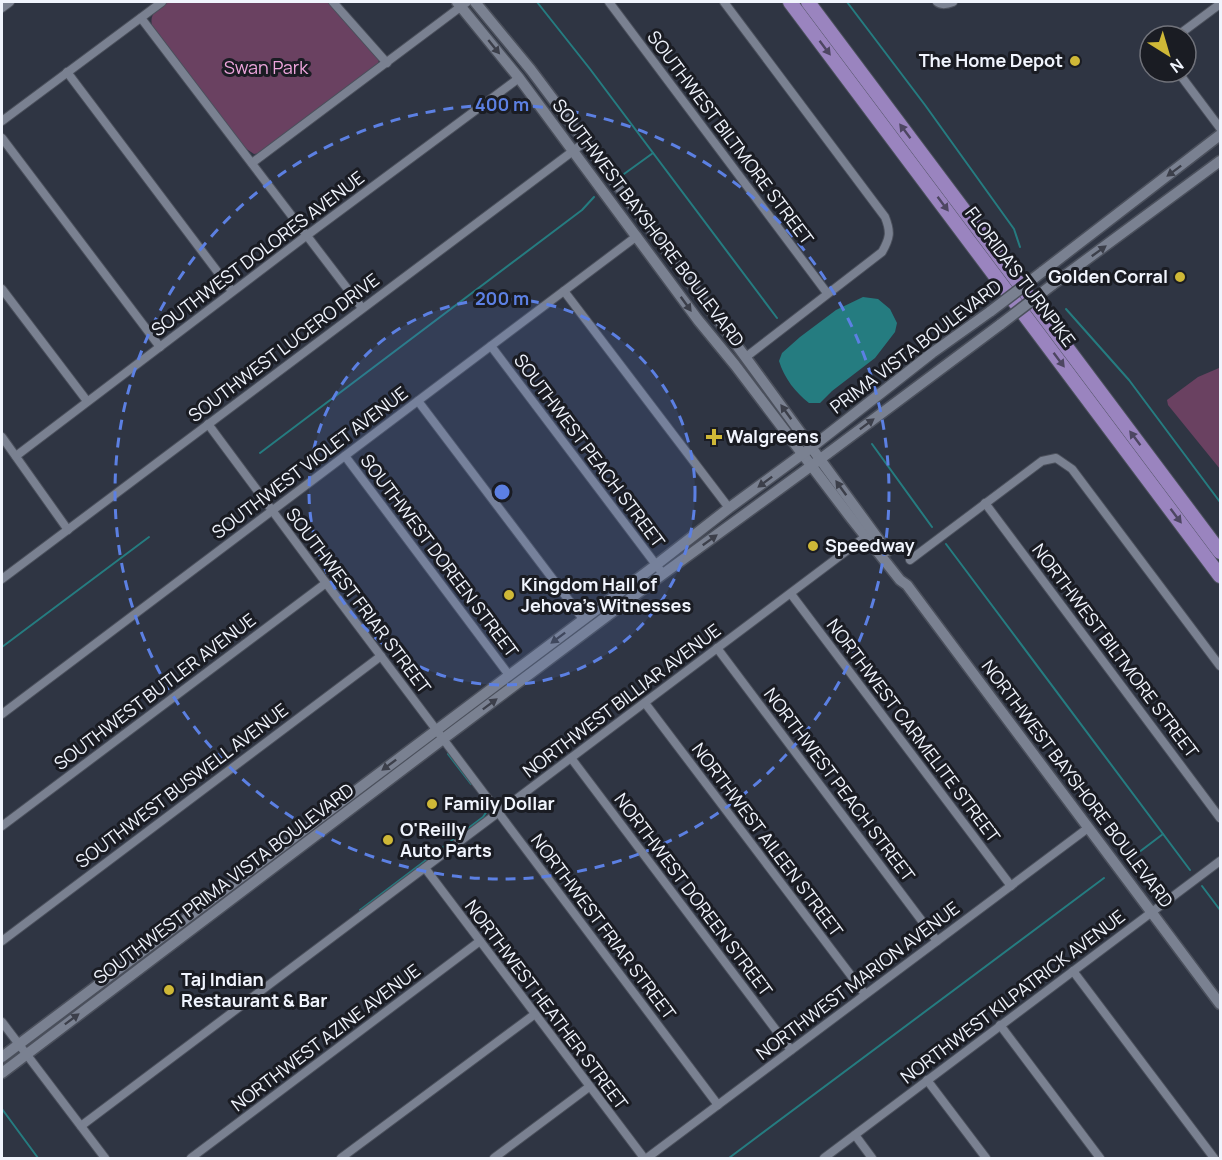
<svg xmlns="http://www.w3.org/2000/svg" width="1222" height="1160" font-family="Manrope,sans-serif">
<rect width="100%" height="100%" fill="#2f3543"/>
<g fill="#6a4161">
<path d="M167,2H329L378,56L379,60L378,64L260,153L254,154L245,148L152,25C149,13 159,8 167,2Z"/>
<polygon points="1219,368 1220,368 1220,469 1168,405 1167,400 1171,397 1198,377"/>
</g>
<path fill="#257c80" d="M863,297L878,299L890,309L897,323L895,332L875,358L832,391L820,403H809C796,393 784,378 779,361L782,353L800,337L836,310Z"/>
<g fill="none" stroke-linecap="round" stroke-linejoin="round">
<g stroke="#257c80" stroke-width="2">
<polyline points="537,2 590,69 777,318"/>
<polyline points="847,2 925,105 1014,229 1020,247"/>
<polyline points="624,174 653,153"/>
<polyline points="1066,309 1129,380 1220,502"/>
<polyline points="872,444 932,527"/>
<polyline points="260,453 582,210 594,197"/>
<polyline points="946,544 1190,870"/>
<polyline points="2,647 149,537"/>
<polyline points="448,754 471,784"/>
<polyline points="1134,856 1163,834"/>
<polyline points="1202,886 1220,910"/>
<polyline points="360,910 483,817 487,811 487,805 485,802"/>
<polyline points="2,1109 38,1158"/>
<polyline points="729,1158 1104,878"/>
</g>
<g stroke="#4b505c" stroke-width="10">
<g id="minor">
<polyline points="333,2 387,63"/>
<polyline points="609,2 827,293"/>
<path d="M724,2L885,217C891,232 890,238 882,252L746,357"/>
<path d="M937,2C942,6 948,4 953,2"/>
<polyline points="2,8 10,2"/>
<polyline points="141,18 362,308"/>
<polyline points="1177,36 1220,4"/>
<polyline points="67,72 232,291"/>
<polyline points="1178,72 1220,128"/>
<polyline points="2,121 162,2"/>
<polyline points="2,138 160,347"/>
<polyline points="252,163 467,2"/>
<polyline points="2,289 87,401"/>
<polyline points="564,291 729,508"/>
<polyline points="491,346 663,574"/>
<polyline points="418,401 583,619"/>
<polyline points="208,424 326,583 718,1105"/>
<polyline points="2,437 68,530"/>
<polyline points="16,456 306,236 519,78"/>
<polyline points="345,456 509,675"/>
<polyline points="985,503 1220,818"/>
<polyline points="910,560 1042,461 1056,458 1072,469 1220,666"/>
<polyline points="2,579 585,142"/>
<polyline points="791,594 1011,886"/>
<polyline points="717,648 937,941"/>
<polyline points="645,703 865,994"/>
<polyline points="2,714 637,236"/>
<polyline points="571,758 791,1050"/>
<polyline points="2,826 326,583"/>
<polyline points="425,868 644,1158"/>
<polyline points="2,941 381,656"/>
<polyline points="1073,971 1214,1158"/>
<polyline points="2,1022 105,1158"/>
<polyline points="1000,1025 1100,1158"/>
<polyline points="927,1080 986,1158"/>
<polyline points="81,1126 865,537"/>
<polyline points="855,1135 872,1158"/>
<polyline points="191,1158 480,941"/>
<polyline points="341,1158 535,1014"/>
<polyline points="494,1158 589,1087"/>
<polyline points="647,1158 1088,828"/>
<polyline points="824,1158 1220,861"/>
</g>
</g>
<g stroke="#4b505c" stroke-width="13">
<g id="secondary">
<polyline points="457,2 519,78 698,320 735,365 851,518 900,580 907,585 1220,1004"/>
<polyline points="475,2 531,70 700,295 887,551"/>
<polyline points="1042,272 1220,135"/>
<polyline points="1052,285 1220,161"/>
<polyline points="2,1057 656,565 729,508 812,447 932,353 991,311"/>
<polyline points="2,1073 443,739 663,574 811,466 1001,324"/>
</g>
</g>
<g stroke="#4b505c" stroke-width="16">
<g id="motorway">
<polyline points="790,2 1220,576"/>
<polyline points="808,2 1220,552"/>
</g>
</g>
<use href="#minor" stroke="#7a8191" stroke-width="8"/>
<use href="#secondary" stroke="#7a8191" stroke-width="10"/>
<use href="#motorway" stroke="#9a84bf" stroke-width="14"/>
<g stroke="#4b505c" stroke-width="13" stroke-linecap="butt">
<g id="secondary-bridge">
<polyline points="991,311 1042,272"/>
<polyline points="1001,324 1052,285"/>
</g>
</g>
<use href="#secondary-bridge" stroke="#7a8191" stroke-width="10"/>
</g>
<defs><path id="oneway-solid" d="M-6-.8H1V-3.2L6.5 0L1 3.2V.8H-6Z" transform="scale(1.5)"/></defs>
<g fill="#3c3f4a">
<use href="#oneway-solid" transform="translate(494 47) rotate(51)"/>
<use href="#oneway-solid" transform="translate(1174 171) rotate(143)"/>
<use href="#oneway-solid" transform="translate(1099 251) rotate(-36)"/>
<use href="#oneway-solid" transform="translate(686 304) rotate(54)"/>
<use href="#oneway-solid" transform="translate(786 412) rotate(-126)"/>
<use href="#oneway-solid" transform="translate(867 424) rotate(-37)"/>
<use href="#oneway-solid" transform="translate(765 482) rotate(143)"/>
<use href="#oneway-solid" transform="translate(841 488) rotate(-126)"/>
<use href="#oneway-solid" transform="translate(710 540) rotate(-36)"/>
<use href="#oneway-solid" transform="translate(558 638) rotate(143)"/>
<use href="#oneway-solid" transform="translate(490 704) rotate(-37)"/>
<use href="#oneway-solid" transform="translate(389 765) rotate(143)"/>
<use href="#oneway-solid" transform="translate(72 1019) rotate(-37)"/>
</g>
<g fill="#4d4661">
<use href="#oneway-solid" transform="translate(825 48) rotate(53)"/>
<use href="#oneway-solid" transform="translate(905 131) rotate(-127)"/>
<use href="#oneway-solid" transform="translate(943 204) rotate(53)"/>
<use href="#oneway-solid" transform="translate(1059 360) rotate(53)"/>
<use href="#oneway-solid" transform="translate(1135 438) rotate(-127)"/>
<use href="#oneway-solid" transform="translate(1176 516) rotate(53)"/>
</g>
<circle cx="502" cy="492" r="193" fill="#5c80e3" fill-opacity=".12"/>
<g fill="none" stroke="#5c80e3" stroke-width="3" stroke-dasharray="10 8">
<circle cx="502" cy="492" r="193"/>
<circle cx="502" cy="492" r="387"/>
</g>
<g fill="#cfb837" stroke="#1a1c23" stroke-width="2">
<circle cx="1075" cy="61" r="6"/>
<circle cx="1180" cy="277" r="6"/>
<path d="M711 428h6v6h6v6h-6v6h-6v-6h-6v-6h6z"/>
<circle cx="813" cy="546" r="6"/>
<circle cx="509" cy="595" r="6"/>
<circle cx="432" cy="804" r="6"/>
<circle cx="388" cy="840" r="6"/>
<circle cx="169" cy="990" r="6"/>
</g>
<g text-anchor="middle" stroke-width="6" stroke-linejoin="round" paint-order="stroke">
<g font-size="18" font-weight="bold" fill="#f0f4fd" stroke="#1a1c23" text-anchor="start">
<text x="1063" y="67" text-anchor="end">The Home Depot</text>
<text x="1168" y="283" text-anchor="end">Golden Corral</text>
<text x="726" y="443">Walgreens</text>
<text x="825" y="552">Speedway</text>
<text x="521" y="591">Kingdom Hall of<tspan x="521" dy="21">Jehova's Witnesses</tspan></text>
<text x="444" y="810">Family Dollar</text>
<text x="400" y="836">O'Reilly<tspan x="400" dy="21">Auto Parts</tspan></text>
<text x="181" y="986">Taj Indian<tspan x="181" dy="21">Restaurant &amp; Bar</tspan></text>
</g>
<g font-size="18" fill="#eda5dc" stroke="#1a1c23">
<text x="266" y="74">Swan Park</text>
</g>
<g font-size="18" fill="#f0f4fd" stroke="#1a1c23">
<text transform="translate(730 138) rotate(53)" y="6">SOUTHWEST BILTMORE STREET</text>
<text transform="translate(648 223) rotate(53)" y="6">SOUTHWEST BAYSHORE BOULEVARD</text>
<text transform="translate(258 254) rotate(-37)" y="6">SOUTHWEST DOLORES AVENUE</text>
<text transform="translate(1020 277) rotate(53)" y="6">FLORIDA'S TURNPIKE</text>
<text transform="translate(916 347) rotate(-37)" y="6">PRIMA VISTA BOULEVARD</text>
<text transform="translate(284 348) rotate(-37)" y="6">SOUTHWEST LUCERO DRIVE</text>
<text transform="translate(589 451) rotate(53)" y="6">SOUTHWEST PEACH STREET</text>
<text transform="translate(310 463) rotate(-37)" y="6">SOUTHWEST VIOLET AVENUE</text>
<text transform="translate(439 556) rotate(53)" y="6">SOUTHWEST DOREEN STREET</text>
<text transform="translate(358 601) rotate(53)" y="6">SOUTHWEST FRIAR STREET</text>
<text transform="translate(1115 651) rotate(53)" y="6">NORTHWEST BILTMORE STREET</text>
<text transform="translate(155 692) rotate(-37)" y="6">SOUTHWEST BUTLER AVENUE</text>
<text transform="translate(622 701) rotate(-37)" y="6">NORTHWEST BILLIAR AVENUE</text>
<text transform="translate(913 731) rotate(53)" y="6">NORTHWEST CARMELITE STREET</text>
<text transform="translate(1077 784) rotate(53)" y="6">NORTHWEST BAYSHORE BOULEVARD</text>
<text transform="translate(839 785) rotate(53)" y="6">NORTHWEST PEACH STREET</text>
<text transform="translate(182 786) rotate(-37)" y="6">SOUTHWEST BUSWELL AVENUE</text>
<text transform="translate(767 840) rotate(53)" y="6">NORTHWEST AILEEN STREET</text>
<text transform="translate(224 884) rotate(-37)" y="6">SOUTHWEST PRIMA VISTA BOULEVARD</text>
<text transform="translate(693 895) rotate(53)" y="6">NORTHWEST DOREEN STREET</text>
<text transform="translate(603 927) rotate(53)" y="6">NORTHWEST FRIAR STREET</text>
<text transform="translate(858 981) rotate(-37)" y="6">NORTHWEST MARION AVENUE</text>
<text transform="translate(1013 997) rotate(-37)" y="6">NORTHWEST KILPATRICK AVENUE</text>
<text transform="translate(546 1005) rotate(53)" y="6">NORTHWEST HEATHER STREET</text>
<text transform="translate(326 1038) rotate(-37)" y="6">NORTHWEST AZINE AVENUE</text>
</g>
</g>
<circle cx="502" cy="492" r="9" fill="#5c80e3" stroke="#1a1c23" stroke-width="3"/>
<g font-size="18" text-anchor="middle" font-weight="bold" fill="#5c80e3" stroke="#1a1c23" stroke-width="6" stroke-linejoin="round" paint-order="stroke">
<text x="502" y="111">400 m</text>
<text x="502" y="305">200 m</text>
</g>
<rect width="1222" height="1160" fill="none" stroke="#f0f4fd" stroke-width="6"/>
<g transform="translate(1168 54) rotate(143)"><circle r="28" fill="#1a1c23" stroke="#70727a" stroke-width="1.5"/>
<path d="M0-4.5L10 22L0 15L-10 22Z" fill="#cfb837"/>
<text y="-9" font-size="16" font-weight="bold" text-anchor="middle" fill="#f0f4fd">N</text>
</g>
</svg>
